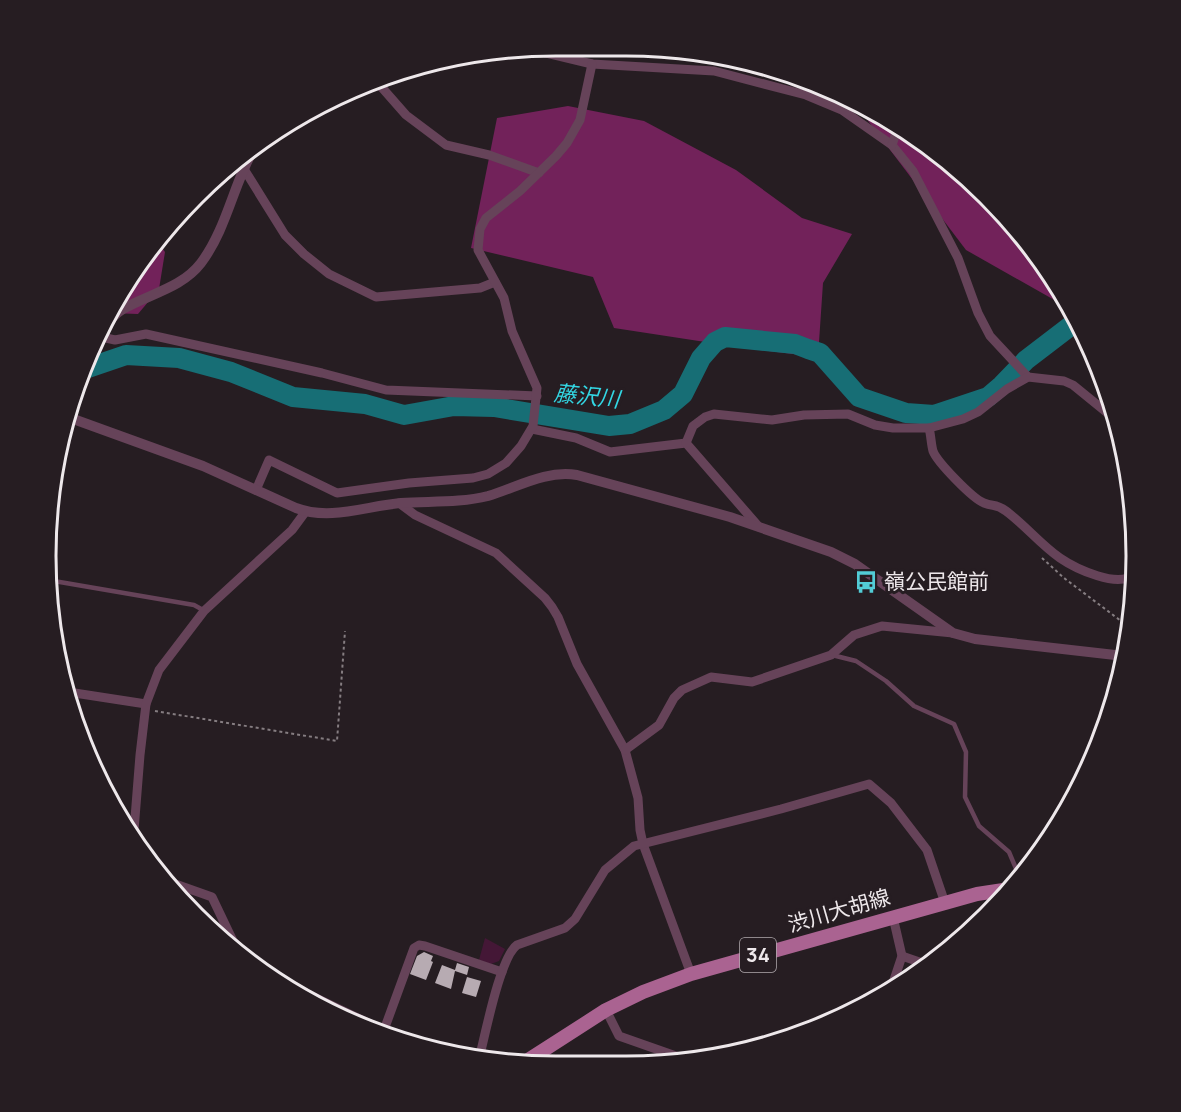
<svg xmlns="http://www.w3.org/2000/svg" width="1181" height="1112" font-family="Manrope,'Noto Sans JP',sans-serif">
<rect width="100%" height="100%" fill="#261d22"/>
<polygon fill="#441736" points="485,938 505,949 499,961 491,964 479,960"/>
<g fill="#72225a">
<polygon points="850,97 936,151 1009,219 1068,301 1072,310 966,250"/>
<polygon points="568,106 644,121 736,170 802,218 852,234 823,283 818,357 751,349 614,328 593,277 471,248 497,118"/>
<polygon points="157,241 165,252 159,289 138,314 109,313"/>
</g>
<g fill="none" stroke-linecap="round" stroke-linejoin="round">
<polyline stroke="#176e75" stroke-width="20" points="82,370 126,355 179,358 231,372 293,397 365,404 404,415 454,406 494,407 609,426 630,424 664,410 683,394 701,358 715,342 725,337 795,344 808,349 820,353 859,397 906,413 934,415 988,397 1002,385 1026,360 1077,321"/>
</g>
<g fill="#b7abb2">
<polygon points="424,952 433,956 431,961 433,962 426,980 410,974 417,956"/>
<polygon points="457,963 469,967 467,975 455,971 451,989 435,983 442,965 455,970"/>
<polygon points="467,977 481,981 476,997 462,993"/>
</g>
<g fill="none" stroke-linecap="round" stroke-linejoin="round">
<g stroke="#857d81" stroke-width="2" stroke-dasharray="3 3" stroke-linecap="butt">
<polyline points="1042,558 1064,578 1129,627"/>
<polyline points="155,711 337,741 345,631"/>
</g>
<g stroke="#664359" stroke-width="4.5">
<polyline points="48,580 194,605 203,610"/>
<polyline points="832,655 856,661 886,681 914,706 954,724 966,752 965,797 979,826 1009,852 1020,878"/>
</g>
<g stroke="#664359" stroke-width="9">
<polyline points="538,51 592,64 714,71 806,95 842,110 892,145 913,171 958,258 978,313 990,336 1028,377"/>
<polyline points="377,82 406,115 446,145 489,155 539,173"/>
<polyline points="892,145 898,127"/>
<polyline points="233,162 244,169 285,235 304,254 329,274 376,297 480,288 495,282"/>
<polyline points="97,336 115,340 146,334 322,373 386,390 537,396"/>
<path d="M929,428C931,435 931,444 933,451C937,462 973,499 984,503C994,507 995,503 1006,511C1025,525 1040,544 1060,558C1076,569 1119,589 1134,574"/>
<polyline points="532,429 576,438 610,452 686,443"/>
<polyline points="256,490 269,460 337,493 409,483 473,478 488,474 506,463 521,446 533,426 537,388 512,331 504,298 478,250 480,229 486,218 520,191 556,156 567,143 580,120 592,64"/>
<polyline points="399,503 415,515 496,553 545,598 552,607 558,617 577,664 625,750 638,798 640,830 643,844 691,974"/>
<polyline points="759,527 686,443 693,426 705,417 714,414 772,420 804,415 848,414 875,425 893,428 929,428 963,419 978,412 1007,389 1028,377 1064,381 1073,385 1116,420"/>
<polyline points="68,692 146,704"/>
<polyline points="625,750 659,725 674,698 682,690 711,677 752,682 831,655 854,635 882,626 953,633"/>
<polyline points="133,843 140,755 146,704 159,670 204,611 292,530 306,511"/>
<polyline points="164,880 212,897 233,941 250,959 287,984 412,1044"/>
<polyline points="902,956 928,965"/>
<polyline points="890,992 902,956 893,917"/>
<polyline points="606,1010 619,1036 693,1062"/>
<polyline points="384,1030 414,948 419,945 425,946 502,972"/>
<path d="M479,1059C485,1036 500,957 517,945L565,928L575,919L605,870L634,846L781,809L869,784L891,803L927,850L945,903"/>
</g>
<g stroke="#664359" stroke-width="10">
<path d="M93,343C101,330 110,317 123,309C149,294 182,288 201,263C228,227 234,180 257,143"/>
<path d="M65,416L203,466L296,508C330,521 366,506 401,503C430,501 460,503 488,496C518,487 545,470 577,475L730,517L831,552L855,564L953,633L975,639L1124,656"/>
</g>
<polyline stroke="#aa6391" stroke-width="14" points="522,1064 606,1010 643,992 691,974 945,903 977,894 1010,889"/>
</g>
<defs>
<g id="bus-bare" transform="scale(1.8)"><path d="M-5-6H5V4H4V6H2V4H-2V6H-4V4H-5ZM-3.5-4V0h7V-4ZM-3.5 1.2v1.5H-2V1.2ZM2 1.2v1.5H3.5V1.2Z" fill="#52ccd6" stroke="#261d22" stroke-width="2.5" paint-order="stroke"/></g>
</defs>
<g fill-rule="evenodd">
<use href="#bus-bare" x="866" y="582"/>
</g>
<g text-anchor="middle" stroke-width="6" stroke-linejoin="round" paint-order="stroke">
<rect fill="#261d22" stroke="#b2abaf" stroke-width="1.5" x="740" y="938" width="36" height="34" rx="4.5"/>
<g font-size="20" font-weight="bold" fill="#eee8eb">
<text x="758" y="962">34</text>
</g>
<g font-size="21" fill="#eee8eb" stroke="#261d22" text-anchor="start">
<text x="884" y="589">嶺公民館前</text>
</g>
<g font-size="21" fill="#eee8eb" stroke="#261d22">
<text transform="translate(839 911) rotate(-16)" y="7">渋川大胡線</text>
</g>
<g font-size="22" font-style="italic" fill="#33d6e3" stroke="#261d22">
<text transform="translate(587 396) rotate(6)" y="8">藤沢川</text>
</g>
</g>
<path d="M0 0H1181V1112H0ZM556 56H626A500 500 0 0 1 1126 556V556A500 500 0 0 1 626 1056H556A500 500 0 0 1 56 556V556A500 500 0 0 1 556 56Z" fill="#261d22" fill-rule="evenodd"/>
<path fill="none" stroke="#eee8eb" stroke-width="3" d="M556 56H626A500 500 0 0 1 1126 556V556A500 500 0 0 1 626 1056H556A500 500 0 0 1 56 556V556A500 500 0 0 1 556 56Z"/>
</svg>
